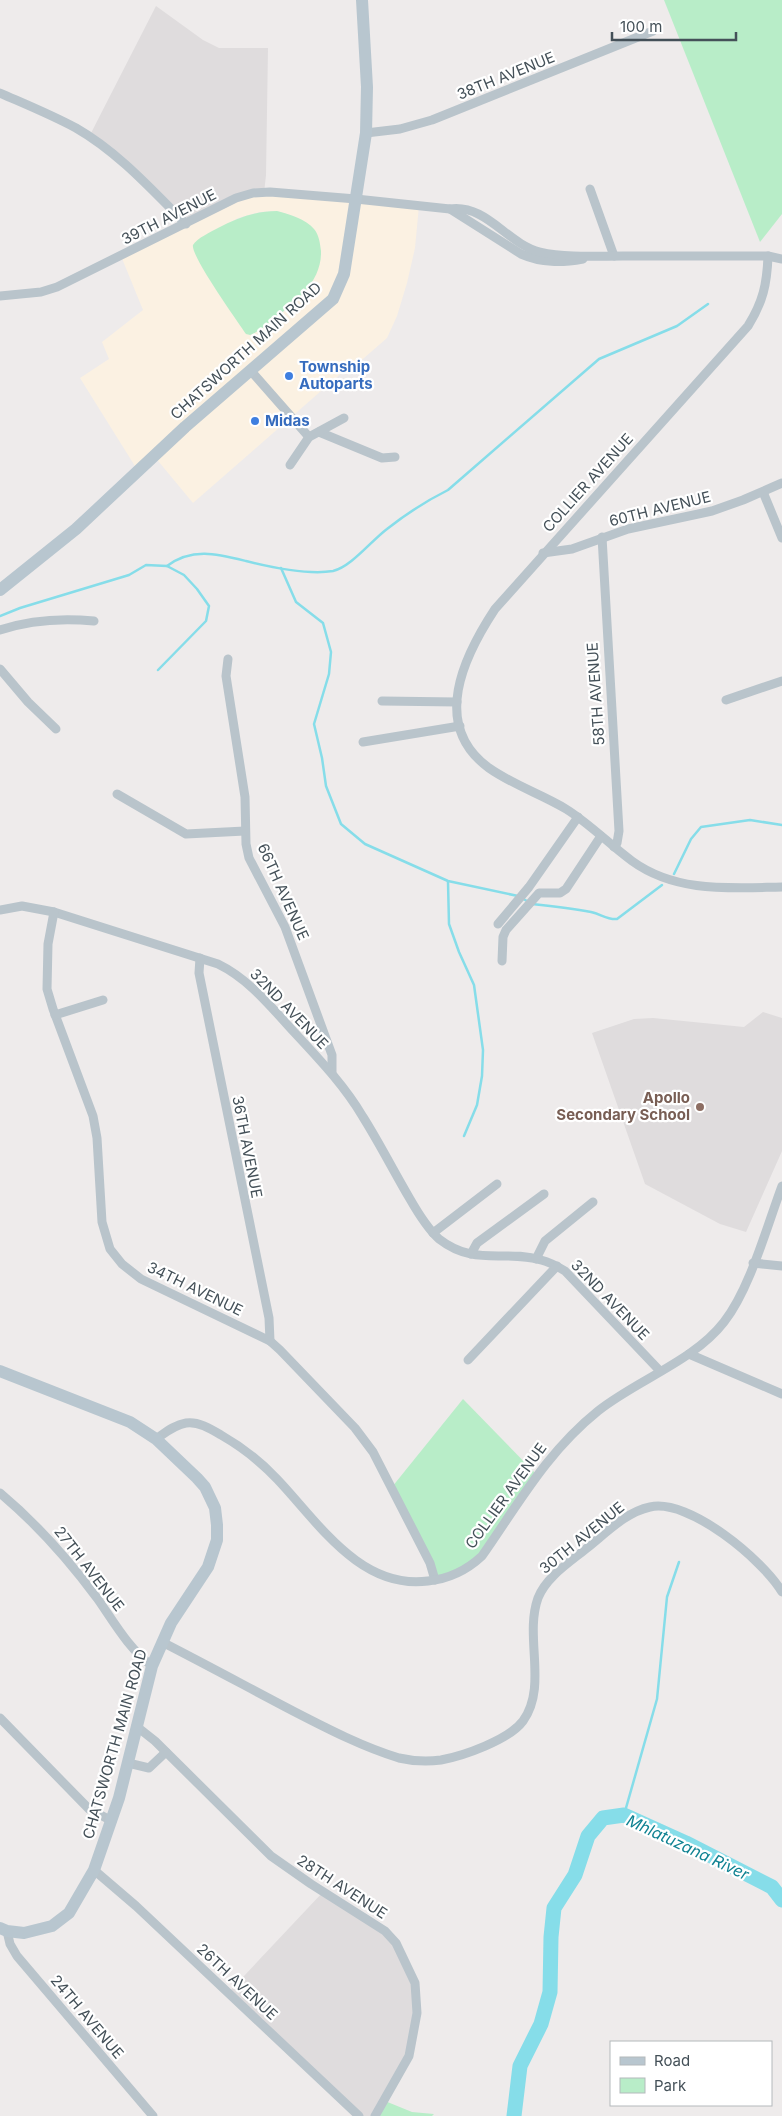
<svg xmlns="http://www.w3.org/2000/svg" width="782" height="2116" font-family="Inter,sans-serif">
<rect width="100%" height="100%" fill="#eeebeb"/>
<path fill="#fbf1e2" fill-rule="evenodd" d="M254,194L419,206L415,248L407,283L397,316L387,338L356,365L353,363L193,503L154,456L138,471L80,378L109,359L102,342L143,310L121,256ZM277,211L296,217L286,310L250,335L196,242L238,218L260,212Z"/>
<g fill="#dfdcdd">
<polygon points="156,6 203,40 219,48 268,48 266,175 264,193 254,194 186,224 89,137"/>
<polygon points="763,1012 782,1018 782,1151 746,1232 720,1224 645,1184 592,1033 634,1019 653,1018 744,1027"/>
<polygon points="323,1892 385,1932 412,1975 414,2038 376,2116 359,2116 228,1993"/>
</g>
<g fill="#b8edc8">
<polygon points="664,0 782,0 782,214 760,242"/>
<path d="M277,211C289,214 306,219 314,229C319,235 320,243 321,251C322,282 295,303 272,320C265,326 258,332 250,335L246,334C238,322 190,255 193,245C197,238 211,232 218,228C237,218 255,211 277,211Z"/>
<polygon points="463,1399 537,1475 482,1556 435,1581 392,1487"/>
<polygon points="385,2101 412,2112 434,2114 432,2116 376,2116"/>
</g>
<g fill="none" stroke-linecap="round" stroke-linejoin="round">
<g stroke="#86dde9" stroke-width="2.5">
<path d="M167,566C192,547 218,554 246,561C270,567 309,575 333,571C351,567 371,541 387,529C406,514 426,501 448,490L599,359L677,326L708,304"/>
<polyline points="281,568 296,602 323,623 331,652 329,674 314,724 322,758 326,786 341,824 365,844 448,881 518,896 527,901"/>
<polyline points="0,616 20,608 129,575 146,565 167,566 184,575 197,589 209,606 206,621 158,670"/>
<polyline points="674,874 691,839 701,827 750,820 782,825"/>
<polyline points="448,882 449,924 459,952 474,985 483,1050 482,1076 477,1105 464,1136"/>
<path d="M532,904C552,906 571,908 591,912C601,914 607,920 617,919L662,885"/>
<polyline points="624,1815 657,1699 667,1597 679,1562"/>
</g>
<polyline stroke="#86dde9" stroke-width="15" points="514,2116 520,2066 541,2024 550,1992 551,1937 554,1908 575,1875 588,1836 603,1818 624,1815 686,1843 772,1887 782,1900"/>
<g stroke="#b9c4cb" stroke-width="9">
<path d="M0,93C25,104 52,115 76,128C118,152 152,190 186,224"/>
<polyline points="366,133 400,129 432,120 653,31"/>
<polyline points="590,189 614,256"/>
<path d="M450,209L521,254C542,263 561,263 583,259"/>
<polyline points="768,256 782,259"/>
<path d="M0,296L41,292L57,287L236,198L253,193L270,192L356,199L450,209C487,204 507,244 540,252C566,258 597,256 623,256C671,256 720,256 768,256C767,284 763,302 748,326L495,609C464,656 430,725 489,768C513,785 541,794 566,809C590,824 609,844 632,861C676,893 730,888 782,887"/>
<polyline points="251,371 309,437"/>
<polyline points="319,432 382,458 395,457"/>
<polyline points="290,465 309,437 344,418"/>
<polyline points="763,492 782,538"/>
<polyline points="602,537 619,831 617,843 614,847"/>
<polyline points="543,553 572,549 628,529 712,511 743,500 782,483"/>
<path d="M0,630C30,620 63,618 94,621"/>
<polyline points="228,659 226,676 245,797 246,844 249,858 285,927 332,1055 332,1072"/>
<polyline points="0,669 28,702 56,729"/>
<polyline points="726,700 782,681"/>
<polyline points="382,701 457,702"/>
<polyline points="363,742 460,726"/>
<polyline points="117,794 186,834 245,831"/>
<path d="M0,910L22,906L54,912L218,964C249,979 271,1007 294,1032C319,1059 344,1085 363,1117C380,1144 394,1172 410,1199C418,1213 427,1228 439,1239C475,1267 504,1249 541,1260C549,1262 557,1266 565,1271L660,1371"/>
<polyline points="54,912 48,944 47,989 53,1009 93,1116 97,1138 102,1222 110,1249 122,1264 141,1279 270,1341 280,1350 355,1428 373,1452 430,1563 435,1580"/>
<polyline points="498,924 529,887 578,817"/>
<polyline points="200,958 199,973 269,1318 270,1341"/>
<polyline points="502,961 503,937 506,930 539,893 560,893 566,889 601,836"/>
<polyline points="55,1015 103,1000"/>
<polyline points="433,1233 497,1184"/>
<polyline points="471,1254 477,1243 544,1194"/>
<polyline points="536,1259 545,1241 593,1202"/>
<polyline points="753,1263 782,1266"/>
<polyline points="689,1354 782,1394"/>
<polyline points="468,1360 557,1266"/>
<path d="M156,1439C165,1433 174,1425 186,1423C198,1421 211,1429 221,1435C242,1447 261,1462 277,1479C318,1522 360,1590 428,1581C448,1579 467,1570 482,1556C519,1503 547,1452 598,1411C637,1380 694,1361 724,1322C750,1289 767,1226 782,1186"/>
<path d="M0,1493C37,1524 68,1559 97,1598C114,1622 128,1648 152,1666"/>
<path d="M162,1642C207,1665 251,1689 295,1712C328,1729 363,1747 399,1758C412,1761 427,1762 441,1760C463,1756 509,1740 523,1721C548,1686 524,1637 538,1598C546,1577 570,1562 587,1548C606,1533 626,1512 650,1507C689,1498 763,1560 782,1592"/>
<polyline points="0,1718 89,1809 112,1821"/>
<polyline points="136,1726 155,1741 271,1856 311,1884 385,1931 396,1943 415,1983 417,2013 409,2056 375,2116"/>
<polyline points="128,1763 149,1768 166,1752"/>
<polyline points="94,1870 136,1906 359,2116"/>
<polyline points="7,1931 10,1944 17,1956 153,2116"/>
</g>
<g stroke="#b8c6cf" stroke-width="12">
<polyline points="0,590 76,529 185,427 333,299 344,274 366,133 367,87 362,0"/>
<polyline points="0,1371 130,1422 156,1439 197,1478 205,1487 215,1508 217,1525 217,1540 208,1567 171,1623 152,1666 119,1798 94,1870 69,1913 52,1926 24,1933 7,1931 0,1928"/>
</g>
</g>
<g fill="#3f7fe0" stroke="#fff" stroke-width="2">
<circle cx="289" cy="376" r="5"/>
<circle cx="255" cy="421" r="5"/>
</g>
<circle fill="#8d6e63" stroke="#fff" stroke-width="2" cx="700" cy="1107" r="5"/>
<g text-anchor="middle" stroke-width="4.5" stroke-linejoin="round" paint-order="stroke">
<g font-size="15" fill="#445058" stroke="#fff">
<text transform="translate(506 76) rotate(-22)" y="5">38TH AVENUE</text>
<text transform="translate(169 217) rotate(-27)" y="5">39TH AVENUE</text>
<text transform="translate(246 351) rotate(-42)" y="5">CHATSWORTH MAIN ROAD</text>
<text transform="translate(588 483) rotate(-48)" y="5">COLLIER AVENUE</text>
<text transform="translate(660 509) rotate(-14)" y="5">60TH AVENUE</text>
<text transform="translate(596 694) rotate(-94)" y="5">58TH AVENUE</text>
<text transform="translate(283 892) rotate(66)" y="5">66TH AVENUE</text>
<text transform="translate(289 1009) rotate(46)" y="5">32ND AVENUE</text>
<text transform="translate(247 1147) rotate(79)" y="5">36TH AVENUE</text>
<text transform="translate(195 1289) rotate(26)" y="5">34TH AVENUE</text>
<text transform="translate(610 1300) rotate(46)" y="5">32ND AVENUE</text>
<text transform="translate(506 1496) rotate(-54)" y="5">COLLIER AVENUE</text>
<text transform="translate(582 1538) rotate(-39)" y="5">30TH AVENUE</text>
<text transform="translate(89 1569) rotate(52)" y="5">27TH AVENUE</text>
<text transform="translate(115 1744) rotate(-74)" y="5">CHATSWORTH MAIN ROAD</text>
<text transform="translate(342 1887) rotate(33)" y="5">28TH AVENUE</text>
<text transform="translate(237 1982) rotate(43)" y="5">26TH AVENUE</text>
<text transform="translate(87 2017) rotate(50)" y="5">24TH AVENUE</text>
</g>
<g font-size="15" font-weight="bold" fill="#366cbe" stroke="#fff" text-anchor="start">
<text x="299" y="372">Township<tspan x="299" dy="17">Autoparts</tspan></text>
<text x="265" y="426">Midas</text>
</g>
<g font-size="15" font-weight="bold" fill="#785e54" stroke="#fff" text-anchor="end">
<text x="690" y="1103">Apollo<tspan x="690" dy="17">Secondary School</tspan></text>
</g>
<g font-size="16" font-style="italic" fill="#0f8292" stroke="#fff">
<text transform="translate(688 1847) rotate(25)" y="6">Mhlatuzana River</text>
</g>
</g>
<rect x="610" y="2041" width="162" height="65" fill="#ffffff" stroke="#b4b9bc"/>
<rect x="620" y="2057" width="25" height="8" fill="#b8c6cf" stroke="#b4b9bc"/>
<text x="654" y="2066" font-size="15" fill="#445058">Road</text>
<rect x="620" y="2078" width="25" height="15" fill="#b8edc8" stroke="#b4b9bc"/>
<text x="654" y="2091" font-size="15" fill="#445058">Park</text>
<path d="M612 32v8h124v-8" fill="none" stroke="#445058" stroke-width="2.5"/>
<text x="620" y="32" font-size="15" fill="#445058" stroke="#ffffff" stroke-width="4" paint-order="stroke">100 m</text>
</svg>
